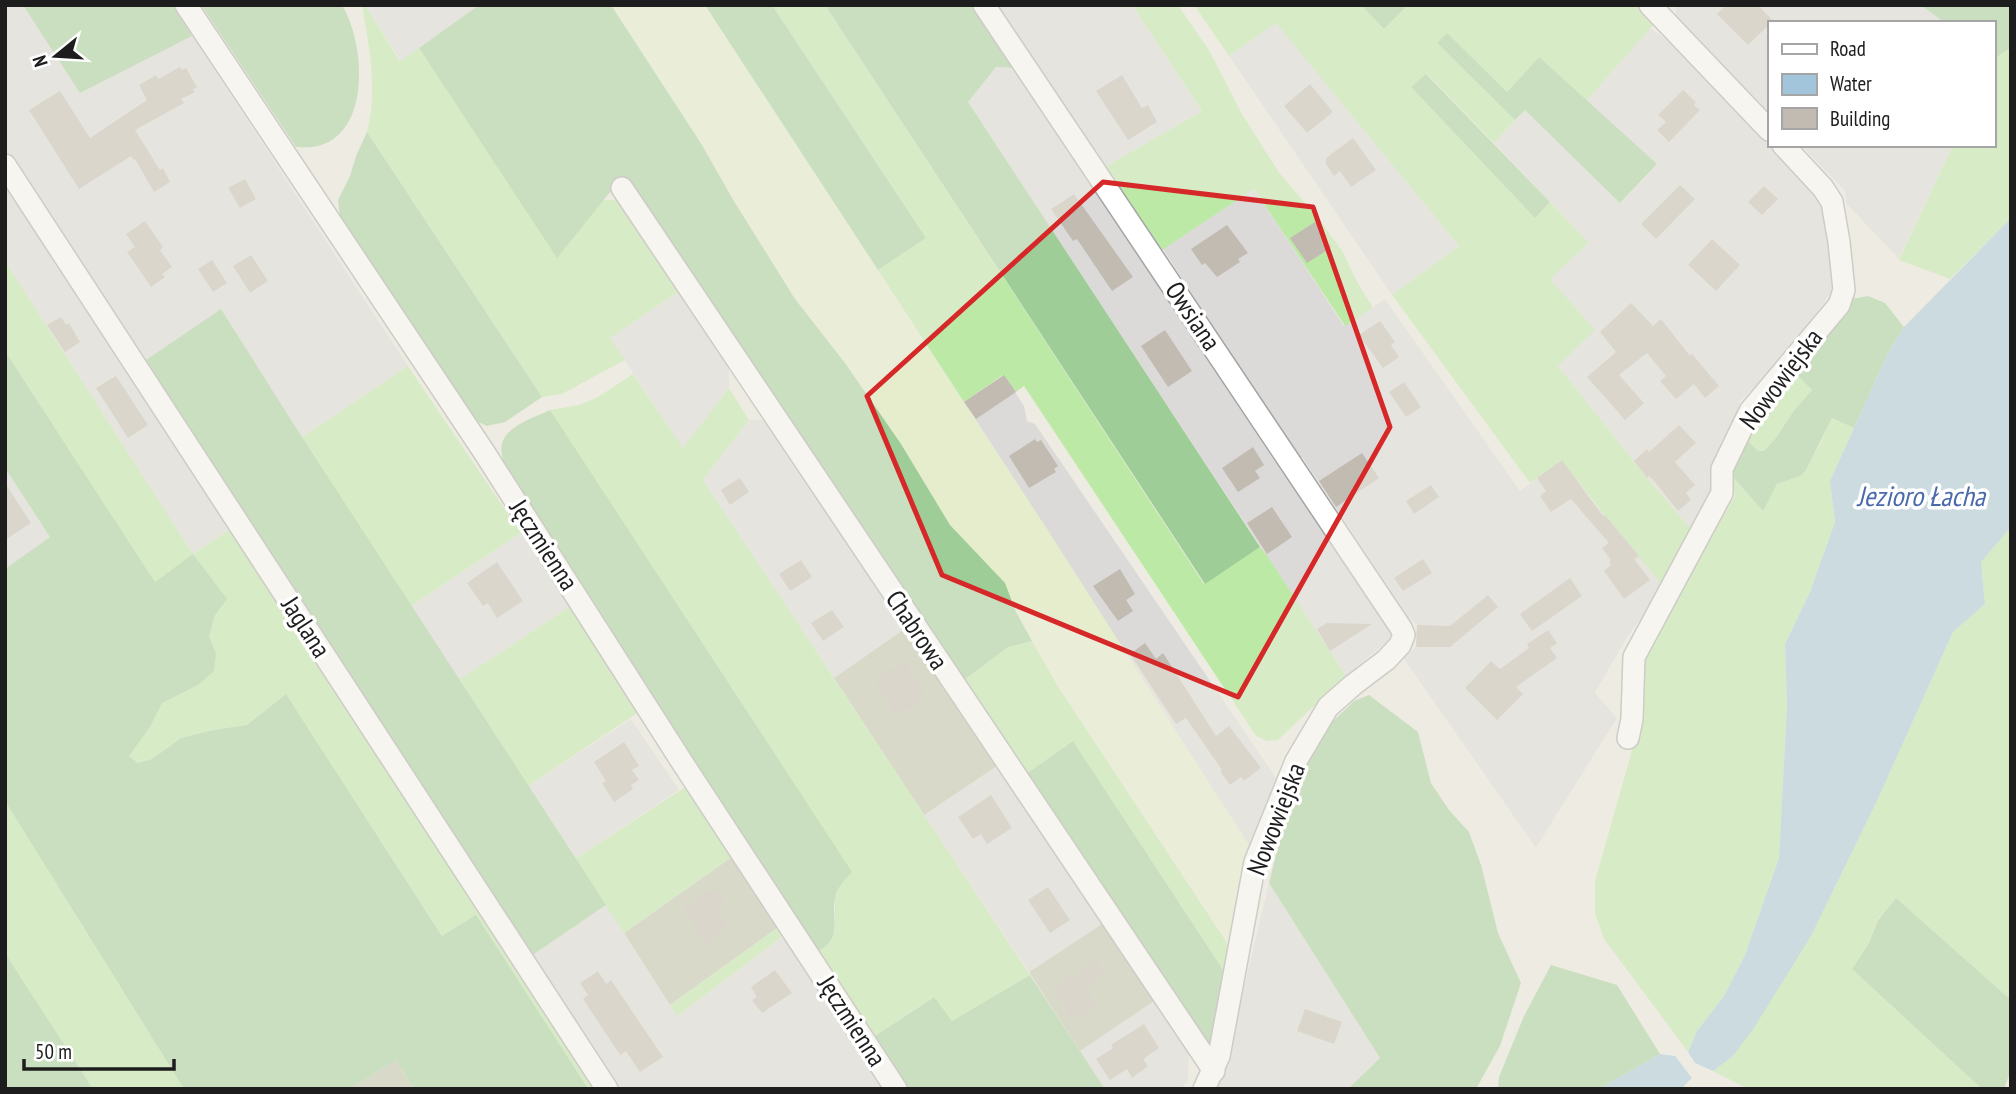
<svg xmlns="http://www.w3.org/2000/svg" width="2016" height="1094" font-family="'PT Sans Narrow',sans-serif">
<rect width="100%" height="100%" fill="#eeece2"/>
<g fill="#dbdad9">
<polygon points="5,5 23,5 81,92 192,36 408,366 302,437 221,309 140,364 5,155"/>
<polygon points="365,5 479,5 401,61"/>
<polygon points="997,5 1132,5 1202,111 1103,168"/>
<polygon points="1676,5 1921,5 1945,23 1769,23 1769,113 1676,16"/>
<polygon points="1276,22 1459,246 1392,295 1229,56"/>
<polygon points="1650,28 1662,36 1676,49 1686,48 1769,138 1769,145 1776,145 1829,213 1839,281 1791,350 1739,402 1744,409 1723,439 1713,491 1692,530 1647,478 1558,366 1550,279 1589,243 1494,143 1525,109 1621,203 1657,164 1586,101"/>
<polygon points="996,67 1018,68 1393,636 1346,676 967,102"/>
<polygon points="1801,145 1953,145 1899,259 1846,203 1845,191"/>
<polygon points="5,179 235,526 193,554 5,261"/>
<polygon points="1254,189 1344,326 1385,299 1520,491 1562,460 1587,495 1624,536 1664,588 1627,637 1595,693 1617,718 1536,848 1404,659 1416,646 1417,625 1408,617 1302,457 1299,460 1163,249"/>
<polygon points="681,290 729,363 729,388 683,449 610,338"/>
<polygon points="1004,375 1024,406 1027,421 1035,424 1283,788 1254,853 964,402"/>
<polygon points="767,419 906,628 834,678 703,480 749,420"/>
<polygon points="5,468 50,537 5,569"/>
<polygon points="521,533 569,607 459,680 411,606"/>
<polygon points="631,719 679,790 575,859 528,786"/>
<polygon points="997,766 1102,924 1029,972 924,815"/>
<polygon points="1269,883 1380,1058 1348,1089 1215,1089 1223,1076"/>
<polygon points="606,905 677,1016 786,934 885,1089 614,1089 528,958"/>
<polygon points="1154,1001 1189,1054 1188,1080 1182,1089 1105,1089 1080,1051"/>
</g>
<g fill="#bfc2ae">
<polygon points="906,628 997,766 924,815 834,678"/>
<polygon points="733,856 780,926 670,1005 624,933"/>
<polygon points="1102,924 1154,1001 1080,1051 1029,972"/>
<polygon points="396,1060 414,1089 349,1089"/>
</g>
<polygon fill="#e5edcd" points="611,5 705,5 1047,529 1254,853 1231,949 1057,685 1016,612 1005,583 950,525 901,444 845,363 795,299 732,198 702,145"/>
<g fill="#bde9a7">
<path d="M362,5H365L400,61L419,48L557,257L603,200H622L681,290L610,338L625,360L562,394L542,397L367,132C378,90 369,48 362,5Z"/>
<polygon points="772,5 825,5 1204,584 1260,547 1268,557 1346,676 1278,740 1267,741 1256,736 1024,386 1016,392 1003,375 964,402 878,270 926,238"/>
<polygon points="1132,5 1178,5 1209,50 1242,114 1278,171 1321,222 1343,252 1355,278 1373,308 1345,326 1254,189 1159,252 1103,168 1202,111"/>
<path d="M1194,5H1361L1384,29L1408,5H1642L1657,21L1586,101L1539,57L1507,92L1447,34L1437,43L1515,120L1494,143L1427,74L1411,87L1535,218L1550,202L1589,243L1550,279L1595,330L1558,366L1647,478L1692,530L1664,588C1630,545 1594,504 1562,460L1530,483L1392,295L1459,246L1276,23L1229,56Z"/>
<polygon points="2011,48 2011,218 1950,279 1899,260 1953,145 1993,145 1993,61 1995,58"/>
<polygon points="5,261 193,554 235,526 601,1089 587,1089 587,1087 476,916 443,937 286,694 247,725 213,730 181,738 152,759 138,763 129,755 150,727 161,703 198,685 216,653 209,636 215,615 194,554 155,582 5,351"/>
<polygon points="408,366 521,533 411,606 302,437"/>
<polygon points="1792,370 1812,390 1792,413 1776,438 1764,452 1758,451 1745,438"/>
<polygon points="633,374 683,448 729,388 749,420 703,480 1030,975 952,1021 933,997 872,1038 816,952 835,932 835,898 839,886 550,410 579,405 598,397"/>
<polygon points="1832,418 1854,428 1830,481 1835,522 1810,592 1785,644 1787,706 1779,858 1745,955 1724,996 1697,1031 1688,1052 1604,939 1595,914 1595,881 1631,754 1642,691 1643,655 1735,496 1731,475 1762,510 1777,484 1800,476 1818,448"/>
<polygon points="2011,527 2011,1000 1896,898 1878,919 1869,943 1852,969 1982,1089 1748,1089 1713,1071 1732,1057 1811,936 1876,803 1953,632 1985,604 1981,562"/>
<polygon points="569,607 639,712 528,786 459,680"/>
<polygon points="1032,641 1057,685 1231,949 1229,979 1073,741 1022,777 960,683 1008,647"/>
<polygon points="687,786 733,856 624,933 575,859"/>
<polygon points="5,801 184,1089 93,1089 5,953"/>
<polygon points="780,926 786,934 677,1016 670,1005"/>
</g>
<g fill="#9ecd97">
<polygon points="23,5 172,5 192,36 80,93"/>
<path d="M201,5H342C369,50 371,155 296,147Z"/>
<polygon points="479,5 611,5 702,145 732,198 795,299 845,363 901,444 950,525 1005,583 1016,612 1032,641 1008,647 960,683 623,176 557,258 419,48"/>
<polygon points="705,5 772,5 926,238 878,270"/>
<polygon points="825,5 976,5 1018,68 996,67 968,102 1260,547 1205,584"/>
<polygon points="1361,5 1408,5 1384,29"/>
<polygon points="1921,5 2011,5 2011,48 1995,58 1993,23 1945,23"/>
<polygon points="1447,33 1507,92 1539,57 1657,164 1620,203 1525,110 1515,120 1437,43"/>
<polygon points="1426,74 1550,202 1535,218 1411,87"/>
<polygon points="367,132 542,397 505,422 487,426 476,421 340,218 338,200 350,176 356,156"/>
<polygon points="1868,296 1885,303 1904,327 1888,353 1854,428 1832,418 1806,470 1800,476 1777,484 1763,511 1731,475 1745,438 1758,451 1764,451 1776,438 1792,413 1812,390 1792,370 1847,313 1850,299"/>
<polygon points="221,309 302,437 606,905 528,958 140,364"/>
<polygon points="5,351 155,582 193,554 227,599 215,615 209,636 216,653 214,671 198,685 162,703 150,727 129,756 138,763 152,759 181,738 213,730 247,725 286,694 442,936 476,915 587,1087 587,1089 414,1089 396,1060 349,1089 184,1089 5,801 5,569 50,537 5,468"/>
<path d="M550,410L852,872C846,879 839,885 836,894C829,919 846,937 816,952L513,481C509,473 503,464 502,455C496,428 532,419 550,410Z"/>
<polygon points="1369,695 1418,732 1431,783 1449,810 1469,832 1481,865 1498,933 1521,983 1500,1046 1476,1089 1348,1089 1380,1058 1269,883 1297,770 1329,725 1354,701"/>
<polygon points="1073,741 1229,979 1211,1060 1022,777"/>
<polygon points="1896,898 2011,1000 2011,1070 2004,1089 1982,1089 1852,969 1869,943 1878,920"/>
<polygon points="5,953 93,1089 5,1089"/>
<polygon points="1551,965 1617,985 1660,1054 1599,1089 1498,1089 1499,1077 1524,1016"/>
<polygon points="1030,975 1105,1089 905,1089 872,1038 934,997 952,1021"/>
</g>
<g fill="#a2c5dc">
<polygon points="2011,218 2011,527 1981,562 1985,604 1953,632 1876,803 1811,936 1752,1031 1732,1057 1713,1071 1695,1063 1688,1052 1697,1031 1724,996 1745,955 1779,858 1787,706 1785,644 1810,592 1835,522 1830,481 1888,353 1904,327"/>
<polygon points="1660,1054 1675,1056 1692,1078 1681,1089 1599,1089"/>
</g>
<g fill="#c2bbb2">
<polygon points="1726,5 1758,5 1773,21 1748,45 1717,14"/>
<polygon points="180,67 182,70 186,68 197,87 193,89 195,92 181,99 184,103 135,130 160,170 163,168 170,182 154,192 135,159 134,160 131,156 79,189 29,110 60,91 90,138 147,100 139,85 156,75 158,79"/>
<polygon points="1122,75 1142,108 1148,105 1157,122 1128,140 1096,91"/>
<polygon points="1310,84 1333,112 1307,133 1284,106"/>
<polygon points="1683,90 1696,102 1694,105 1700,110 1669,142 1657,130 1666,122 1658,115"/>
<polygon points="1353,138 1376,170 1351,187 1340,171 1334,176 1326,164 1326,158"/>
<polygon points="245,179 256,199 240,208 228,188"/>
<polygon points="1680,185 1695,199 1656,239 1641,224"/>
<polygon points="1764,186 1778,199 1762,215 1748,202"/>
<polygon points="1074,194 1133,277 1112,291 1077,239 1073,241 1051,209"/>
<polygon points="145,221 163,247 160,250 172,267 162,274 165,277 151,287 127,252 135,247 126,234"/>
<polygon points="1315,222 1332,247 1307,263 1290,238"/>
<polygon points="1227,225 1248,253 1238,259 1240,262 1217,277 1205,263 1202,265 1191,249"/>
<polygon points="1712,239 1740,265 1716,291 1688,265"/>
<polygon points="251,255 268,281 250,293 233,266"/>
<polygon points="212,260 227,283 213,292 198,269"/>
<polygon points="1631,303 1653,326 1661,319 1690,356 1692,354 1719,386 1705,398 1694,384 1676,399 1660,381 1666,376 1647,353 1619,375 1644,403 1625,420 1587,377 1616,352 1600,332"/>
<polygon points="61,317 66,325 69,323 80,342 65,352 47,325"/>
<polygon points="1380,321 1395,342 1391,345 1399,357 1383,368 1359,335"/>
<polygon points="1165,330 1192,371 1168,387 1141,346"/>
<polygon points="1004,375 1016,392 976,419 964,402"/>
<polygon points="116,376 148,425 128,438 96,388"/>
<polygon points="1404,382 1421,407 1406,417 1389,392"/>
<polygon points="1679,425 1696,443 1675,462 1695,485 1686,493 1691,500 1678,511 1655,482 1649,476 1647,478 1634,461 1647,449 1649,452"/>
<polygon points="1035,439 1037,442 1041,440 1058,466 1054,469 1056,472 1029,488 1009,456"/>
<polygon points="1253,447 1264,465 1255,471 1260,478 1238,492 1222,468"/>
<polygon points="1362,453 1379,478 1336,507 1319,481"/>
<polygon points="1562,460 1603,516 1605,515 1639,556 1634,559 1650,580 1624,599 1604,571 1611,565 1609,562 1611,560 1602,548 1609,543 1571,499 1551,512 1540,496 1546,491 1537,478"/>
<polygon points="740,478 749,492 730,505 721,490"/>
<polygon points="5,483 31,523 5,540"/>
<polygon points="1431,485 1439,497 1414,514 1406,501"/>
<polygon points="1272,507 1292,537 1267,554 1247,523"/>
<polygon points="1423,559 1432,573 1403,591 1394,578"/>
<polygon points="801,560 812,577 790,591 779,574"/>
<polygon points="497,562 523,601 497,618 488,603 483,606 467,583"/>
<polygon points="1120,569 1135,594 1126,600 1133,611 1118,621 1093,586"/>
<polygon points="1570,578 1582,596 1532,631 1520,614"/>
<polygon points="1488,595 1498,607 1450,647 1416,647 1417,625 1450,626"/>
<polygon points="832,610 844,627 823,641 811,623"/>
<polygon points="1327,623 1372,624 1330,651 1317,629"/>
<polygon points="1548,630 1557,643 1550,648 1557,658 1516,687 1523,694 1497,720 1465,688 1491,661 1500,669 1529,648 1527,644"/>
<polygon points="1145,643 1156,659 1163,653 1216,736 1229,726 1261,768 1244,781 1241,777 1230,785 1220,771 1222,770 1186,718 1176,724 1130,654"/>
<polygon points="905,661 927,698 896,716 874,679"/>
<polygon points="624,742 639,766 632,770 639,780 631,785 633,789 614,802 602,783 606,781 594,762"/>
<polygon points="991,795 1012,828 987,844 981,834 973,839 958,817"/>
<polygon points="715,887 726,903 715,910 728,929 706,944 682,908"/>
<polygon points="1048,887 1070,920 1050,933 1028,900"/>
<polygon points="1097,959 1107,974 1086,988 1097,1004 1073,1021 1051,989"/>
<polygon points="775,970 792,993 762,1013 752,1000 757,997 751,987"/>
<polygon points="598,971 606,984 611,980 663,1057 640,1072 626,1051 620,1055 583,999 588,995 580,983"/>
<polygon points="1305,1009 1342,1022 1334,1044 1297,1031"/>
<polygon points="1144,1024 1159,1048 1143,1059 1148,1066 1132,1078 1127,1069 1110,1080 1096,1059 1113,1048 1111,1045"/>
</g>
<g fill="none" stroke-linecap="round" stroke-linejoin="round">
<g stroke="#a4a4a4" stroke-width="24">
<g id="minor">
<polyline points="186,5 484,452 680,759 896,1089"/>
<polyline points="984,5 1401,628 1404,635 1400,645 1386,660 1353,685 1328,707 1296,761 1255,862 1219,1056 1204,1089"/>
<polyline points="1650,5 1769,130"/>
<polyline points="5,165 607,1089"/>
<polyline points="622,188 1214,1071"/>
<polyline points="1628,738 1632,719 1634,657 1722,493 1722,469 1750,411 1839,305 1844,290 1839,242 1832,202 1823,188 1783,145"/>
</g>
</g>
<use href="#minor" stroke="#fff" stroke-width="21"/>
</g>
<path d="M0 0H2016V1094H0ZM1103,182L1313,207L1390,427L1238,697L942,575L867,396Z" fill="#eeece2" fill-opacity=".55" fill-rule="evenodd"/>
<path fill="none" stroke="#d62828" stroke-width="5" stroke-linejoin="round" d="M1103,182L1313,207L1390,427L1238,697L942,575L867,396Z"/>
<g text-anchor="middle" stroke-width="7" stroke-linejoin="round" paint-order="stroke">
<g font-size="26" fill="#1d1d1d" stroke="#fff">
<text transform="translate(1193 316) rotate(56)" y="9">Owsiana</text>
<text transform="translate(1781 379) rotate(-53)" y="9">Nowowiejska</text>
<text transform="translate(544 545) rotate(57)" y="9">Jęczmienna</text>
<text transform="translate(306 627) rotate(57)" y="9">Jaglana</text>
<text transform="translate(917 630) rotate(56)" y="9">Chabrowa</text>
<text transform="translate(1276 819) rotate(-69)" y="9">Nowowiejska</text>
<text transform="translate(852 1021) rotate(57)" y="9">Jęczmienna</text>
</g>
<g font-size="28" font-style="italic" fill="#4a6aac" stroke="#fff">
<text x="1921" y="506">Jezioro Łacha</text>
</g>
</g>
<rect width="2016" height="1094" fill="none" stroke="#1d1d1d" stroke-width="14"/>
<rect x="1768" y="21" width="228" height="126" fill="#ffffff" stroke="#a5a5a5" stroke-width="2"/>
<rect x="1782" y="44" width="35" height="10" fill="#ffffff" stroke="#a5a5a5" stroke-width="2"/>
<text x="1830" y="56" font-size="21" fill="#1d1d1d">Road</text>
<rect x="1782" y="74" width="35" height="21" fill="#a2c5dc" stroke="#a5a5a5" stroke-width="2"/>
<text x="1830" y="91" font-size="21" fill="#1d1d1d">Water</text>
<rect x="1782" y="108" width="35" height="21" fill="#c2bbb2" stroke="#a5a5a5" stroke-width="2"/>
<text x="1830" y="126" font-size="21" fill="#1d1d1d">Building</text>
<g transform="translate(56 56) rotate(252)" stroke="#ffffff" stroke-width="5" paint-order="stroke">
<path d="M0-5L12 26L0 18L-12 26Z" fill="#1d1d1d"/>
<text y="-10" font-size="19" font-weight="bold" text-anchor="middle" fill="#1d1d1d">N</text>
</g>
<path d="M24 1059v10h150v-10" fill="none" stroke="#1d1d1d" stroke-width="3.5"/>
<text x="35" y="1059" font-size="21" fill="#1d1d1d" stroke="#ffffff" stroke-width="5" paint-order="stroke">50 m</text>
</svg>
